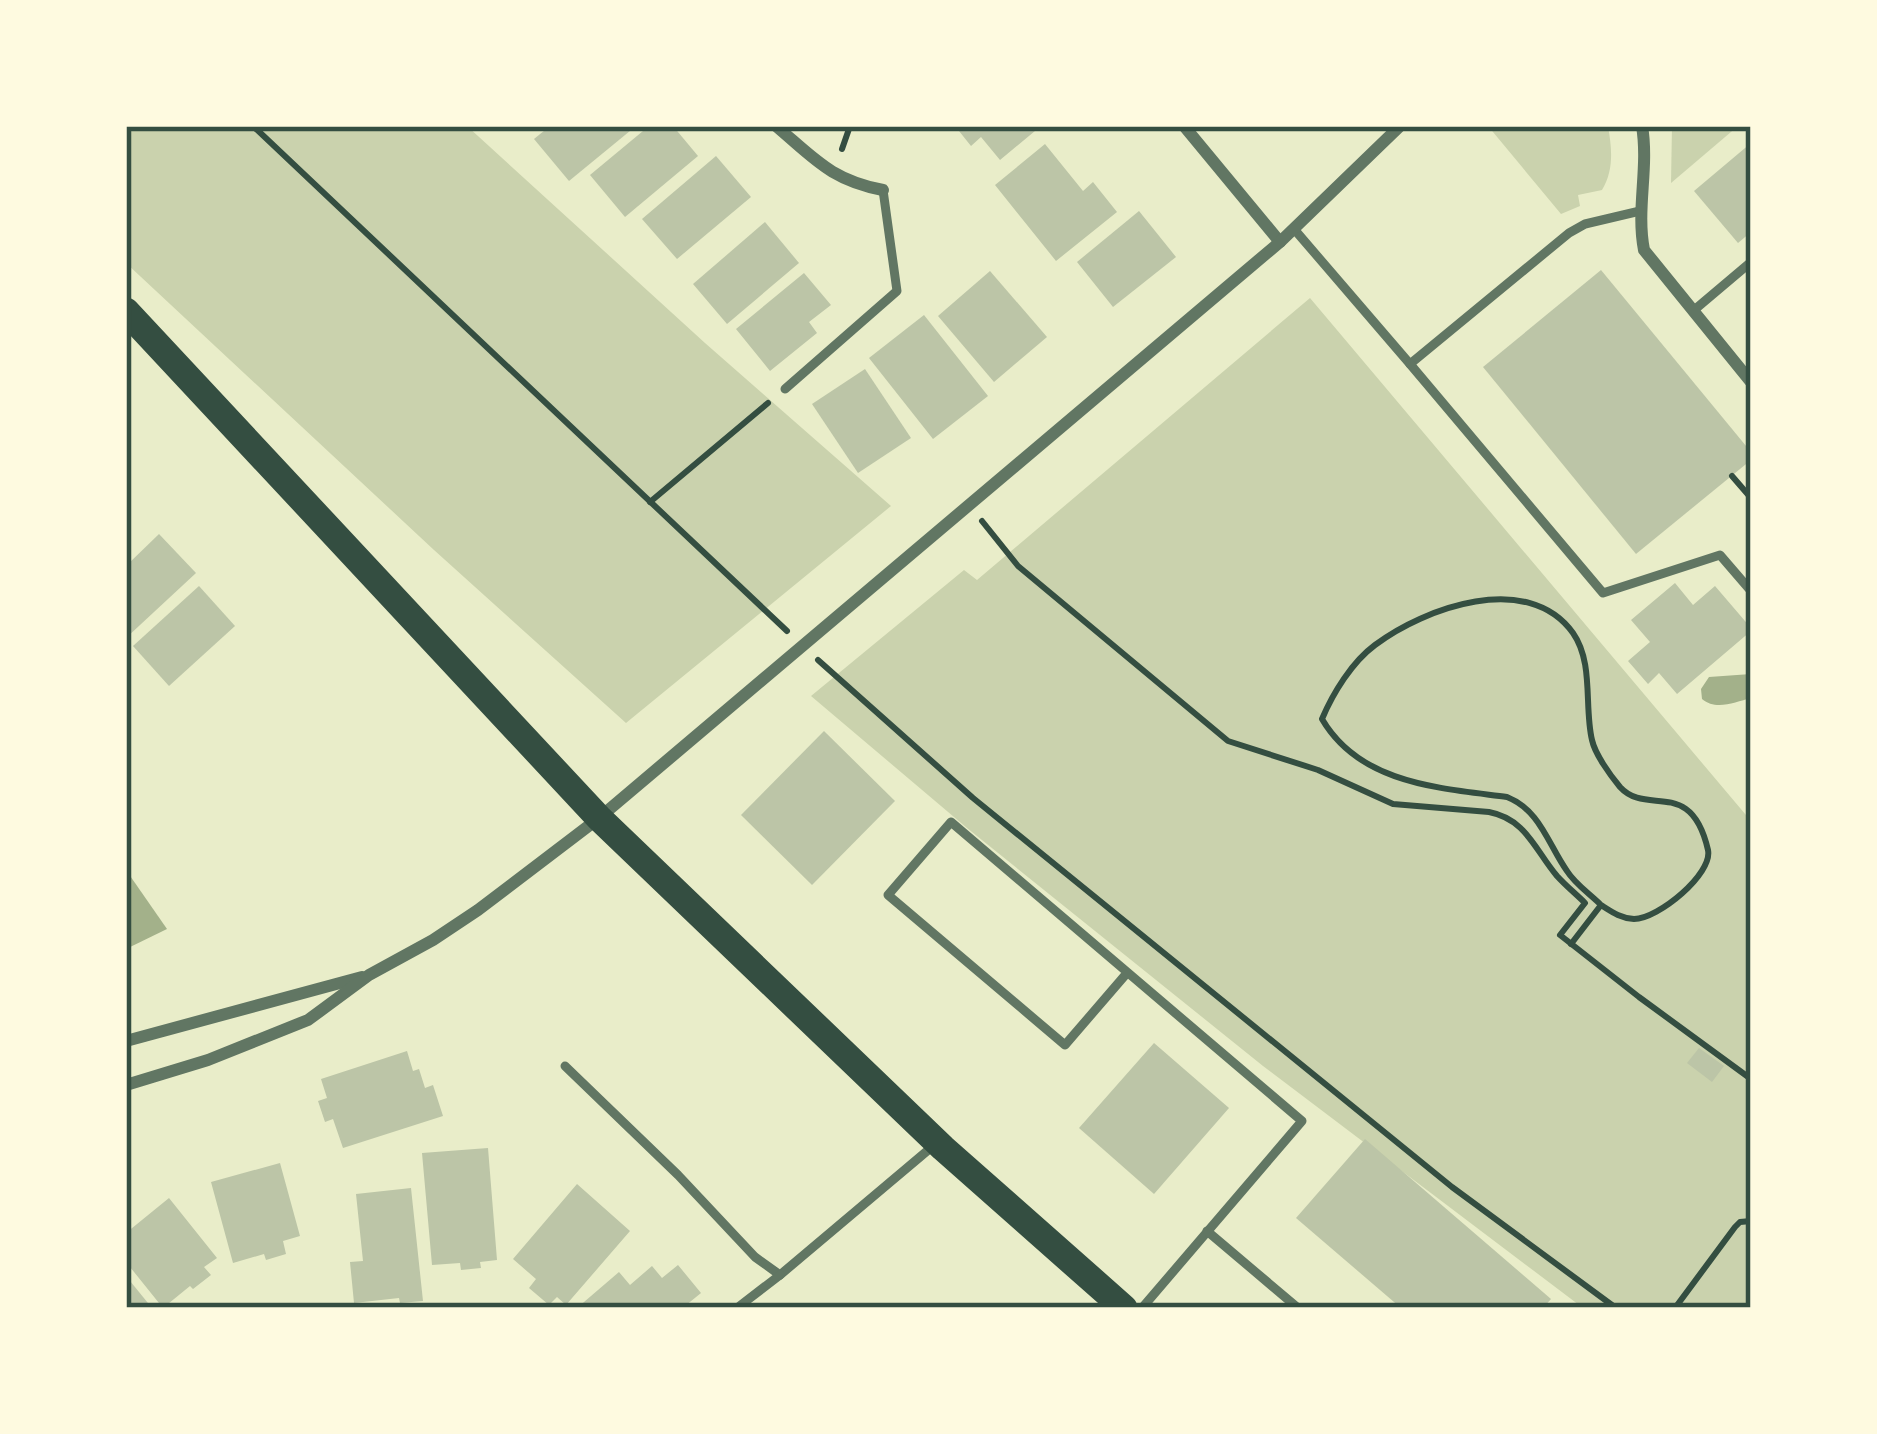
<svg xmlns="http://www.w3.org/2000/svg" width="1877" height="1434" font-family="'Space Grotesk',sans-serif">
<rect width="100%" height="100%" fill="#e9edc9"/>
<g fill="#cad2ad">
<polygon points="126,126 467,126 705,343 891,506 626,723 434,550 126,263"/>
<path d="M1488,126H1608C1612,149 1614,170 1602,190L1578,195L1580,206L1561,214Z"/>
<polygon points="1672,126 1738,126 1671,183"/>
<polygon points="1310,298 1751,821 1751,1308 1583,1308 1263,1066 967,828 811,696 964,570 977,580"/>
</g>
<g fill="#a3b18a">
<path d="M1751,674V698C1735,702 1716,711 1702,699L1701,689L1709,677Z"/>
<polygon points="126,870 167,929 126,949"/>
</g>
<g fill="#bcc5a7">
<polygon points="550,126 636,126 569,181 534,139"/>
<polygon points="649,126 673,126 698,156 625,217 590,175"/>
<polygon points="955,126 1041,126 1000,160 981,137 971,146"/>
<polygon points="1751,143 1751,232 1738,243 1694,191"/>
<polygon points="1045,144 1083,191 1093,182 1117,212 1056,261 995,185"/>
<polygon points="716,156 751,197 677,259 642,219"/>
<polygon points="1139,211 1176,257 1113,307 1077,262"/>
<polygon points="765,222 799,263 727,324 693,284"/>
<polygon points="1601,270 1751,452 1751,460 1636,554 1483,367"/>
<polygon points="990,271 1047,337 994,382 938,316"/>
<polygon points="804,273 831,305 809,322 817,333 770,371 736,329"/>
<polygon points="924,315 988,396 933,439 869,358"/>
<polygon points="865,369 911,438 858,473 812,404"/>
<polygon points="159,534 196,573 126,638 126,566"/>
<polygon points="1675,583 1693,605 1715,586 1751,628 1751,631 1677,694 1659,673 1648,684 1628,661 1650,642 1631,620"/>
<polygon points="199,586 235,626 169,686 133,646"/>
<polygon points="824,731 895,801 812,885 741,815"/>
<polygon points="1154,1043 1229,1108 1154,1194 1079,1128"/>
<polygon points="1699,1048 1724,1066 1712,1082 1687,1063"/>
<polygon points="407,1051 413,1071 419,1069 425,1088 433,1085 443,1116 343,1148 333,1119 325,1122 318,1101 327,1098 321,1079"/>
<polygon points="1365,1139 1551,1299 1543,1308 1401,1308 1296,1218"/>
<polygon points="488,1148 497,1260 480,1262 481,1268 461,1270 460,1263 432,1265 422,1153"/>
<polygon points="280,1163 300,1236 283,1241 286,1254 266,1260 264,1254 233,1263 211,1182"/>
<polygon points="577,1184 630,1231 566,1305 557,1297 549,1305 529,1288 536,1279 513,1259"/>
<polygon points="411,1188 423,1301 400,1303 399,1298 354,1303 350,1262 363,1261 356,1194"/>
<polygon points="169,1198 217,1258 204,1267 211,1275 193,1289 190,1286 163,1308 126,1262 126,1233"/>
<polygon points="678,1265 701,1293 685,1306 687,1308 577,1308 619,1272 630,1285 652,1266 662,1278"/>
<polygon points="126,1276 152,1308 126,1308"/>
</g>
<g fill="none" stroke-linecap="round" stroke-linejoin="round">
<g stroke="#344e41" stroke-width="6">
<polyline points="253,126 787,631"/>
<polyline points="842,149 850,126"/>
<polyline points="1732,476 1751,498"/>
<polyline points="650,502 768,403"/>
<path d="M982,521L1018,566L1228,741L1318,770L1393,804L1489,812C1526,819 1535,850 1557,876C1566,886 1576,894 1585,903L1560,935L1639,997L1751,1079"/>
<polyline points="818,660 973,798 1452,1187 1616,1308"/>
<path d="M1571,944L1601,905C1590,894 1575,884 1567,871C1548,844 1540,810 1507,797C1439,788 1360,784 1322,719C1333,693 1352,662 1375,645C1424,608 1528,570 1573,633C1594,663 1584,707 1592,740C1595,754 1610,775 1620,787C1647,817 1691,776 1708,850C1713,874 1658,919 1634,919C1620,918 1612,912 1601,905"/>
<polyline points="1675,1308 1735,1227 1740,1222 1751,1221"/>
</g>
<g stroke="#617663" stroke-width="9">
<polyline points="1294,229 1410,364 1569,233 1585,224 1640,211"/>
<polyline points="1693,311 1751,262"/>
<polyline points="1410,364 1603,593 1720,555 1751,591"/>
<polyline points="785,389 897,291 883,190"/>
<polyline points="1127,973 1065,1045 888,895 951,822 1302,1121 1142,1308"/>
<polyline points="565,1066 678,1175 755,1257 780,1275 933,1146"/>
<polyline points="1207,1231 1298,1308"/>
<polyline points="737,1308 780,1275"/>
</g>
<g stroke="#617663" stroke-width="12">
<path d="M776,126C815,159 831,180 883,190"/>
<polyline points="1184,126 1280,242"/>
<path d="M1642,126C1649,168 1636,209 1644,250L1751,382"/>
<polyline points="126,1041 362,977"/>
<polyline points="126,1085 208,1060 308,1020 369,975 433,940 478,910 599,818 1280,242 1400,126"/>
</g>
<polyline stroke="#344e41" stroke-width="27" points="126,311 599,818 943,1148 1124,1308"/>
</g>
<rect width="1877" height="1434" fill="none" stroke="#fefae0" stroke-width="258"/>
<rect x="129" y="129" width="1619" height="1176" fill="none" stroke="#344e41" stroke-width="4.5"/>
</svg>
